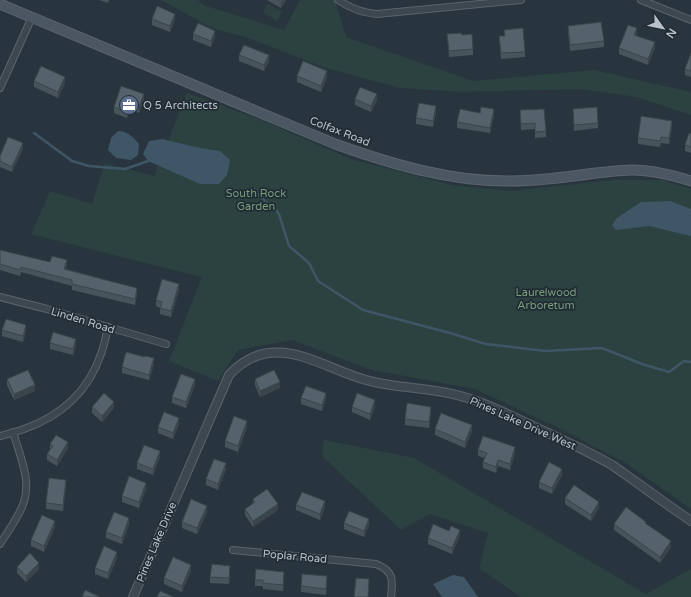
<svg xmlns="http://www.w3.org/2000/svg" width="691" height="597" font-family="'Varela Round',sans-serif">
<rect width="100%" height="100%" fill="#28353f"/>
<g fill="#2b4240">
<polygon points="161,0 198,0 203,5 284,30 300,0 335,0 346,37 473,81 594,70 691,92 691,115 637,97 579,89 462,92 400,88 323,67 248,38 212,28"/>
<polygon points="268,4 282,12 277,21 263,12"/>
<polygon points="187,93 264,121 351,159 452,185 510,191 612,180 663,180 691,189 691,509 627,464 565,431 475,389 372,370 292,340 238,350 218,381 169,361 202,277 31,234 50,191 92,204 105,163 154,176"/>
<polygon points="324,440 414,458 646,594 691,569 691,597 521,597 479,568 488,533 430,514 401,530 322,456"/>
</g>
<g fill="#3f5666">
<path d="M118,131C127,131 133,137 139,144L138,155L131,160L116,158L108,150L111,138Z"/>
<polygon points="162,139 200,148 220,151 230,160 227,175 219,184 200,184 148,161 143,154 149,141"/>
<polygon points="670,201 691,209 691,236 649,226 616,230 612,225 617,218 641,202"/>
<polygon points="453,575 464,577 478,597 442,597 433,584"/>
</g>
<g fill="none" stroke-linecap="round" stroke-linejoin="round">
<g stroke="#3f5666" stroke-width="2.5">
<polyline points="34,133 72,161 89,166 125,169 148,161"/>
<polyline points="253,189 269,205"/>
<polyline points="275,209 279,214 289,246 309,263 318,281 363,310 450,333 486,344 545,351 602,348 642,364 669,372 684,361 691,362"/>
</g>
<g stroke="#5a646c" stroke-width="8">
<g id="minor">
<path d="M338,0C350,8 362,13 377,14L521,0"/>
<polyline points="641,0 691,20"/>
<polyline points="0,88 32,17"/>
<polyline points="0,297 47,309 166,344"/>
<path d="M0,436C8,434 16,432 24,429C61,416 88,392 101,354C104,346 106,336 108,327"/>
<path d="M0,544C7,533 17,519 22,507C33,483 20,456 13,432"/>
<path d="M233,550L376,564C394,571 393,580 391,597"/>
</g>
</g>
<g stroke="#5a646c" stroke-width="10">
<path id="tertiary" d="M133,597L229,375C273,328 319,367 366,380C398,389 432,387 464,397C487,403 509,415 531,425C558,438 586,450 612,465C621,471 630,478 639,484C656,497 674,509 691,521"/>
</g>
<g stroke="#5a646c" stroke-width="11">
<path id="secondary" d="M0,4L335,144C391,164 451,182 511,181C539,181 568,177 596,173C608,172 619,170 632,170C652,170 672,175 691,181"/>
</g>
<use href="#minor" stroke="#3c474f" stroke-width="6"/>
<use href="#tertiary" stroke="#3c474f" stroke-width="8"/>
<use href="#secondary" stroke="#4a5661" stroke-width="9"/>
</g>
<g fill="#47545c">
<polygon points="99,0 109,0 108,3"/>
<polygon points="267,0 286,0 281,8"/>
<polygon points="152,19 175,19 170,32 152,25"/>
<polygon points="568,26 604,41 604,47 570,51 568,32"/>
<polygon points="504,30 525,52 525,57 501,59 499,36 504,36"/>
<polygon points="193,34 215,37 211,47 193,40"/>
<polygon points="447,34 473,49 473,55 449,57"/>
<polygon points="637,34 636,35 655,48 648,65 619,54 619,48"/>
<polygon points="691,53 691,77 685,75 685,69"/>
<polygon points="239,55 269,61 264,71 239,61"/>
<polygon points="297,76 327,77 321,92 297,82"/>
<polygon points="34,81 65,83 58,98 34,87"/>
<polygon points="355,99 377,100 371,112 355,105"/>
<polygon points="144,100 139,113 130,110 127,118 114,113 114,107"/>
<polygon points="573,109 598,123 598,128 574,131"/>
<polygon points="520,110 546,131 546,137 535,138 535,129 521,130"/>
<polygon points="436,112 433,127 416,124 416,118"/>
<polygon points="480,113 494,115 490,133 457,128 457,122"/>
<polygon points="672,127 669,144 661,143 660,147 638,144 638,138"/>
<polygon points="691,134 691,153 685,151 685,145"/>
<polygon points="23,149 12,172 0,167 0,156"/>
<polygon points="0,250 50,262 67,265 66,269 102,279 137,294 135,305 72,290 72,286 21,272 20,276 0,270"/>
<polygon points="179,290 171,317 160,314 160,308 156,306 156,300"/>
<polygon points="2,330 26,331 23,342 2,336"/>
<polygon points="50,343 76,345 73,355 50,349"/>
<polygon points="154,364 149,380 122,373 122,367"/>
<polygon points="7,379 35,391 14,400 7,385"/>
<polygon points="255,379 280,388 260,397 255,385"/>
<polygon points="195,385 186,408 172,403 172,397"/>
<polygon points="301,398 326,398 322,411 301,404"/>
<polygon points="375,406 370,420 352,412 352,407"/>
<polygon points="92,407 114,408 102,422 92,413"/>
<polygon points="431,412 429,428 405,425 405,419"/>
<polygon points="179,424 173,439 158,433 158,427"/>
<polygon points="247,427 238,452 225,447 225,441"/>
<polygon points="435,429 472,431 465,448 435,435"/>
<polygon points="50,444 68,448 57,466 47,460 47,454 50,450"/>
<polygon points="478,450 515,453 510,470 498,466 496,473 483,468 483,462 485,458 478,456"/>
<polygon points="160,457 153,475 137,469 137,463"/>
<polygon points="226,469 218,490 206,485 206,479"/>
<polygon points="562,475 552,494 539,488 539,482"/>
<polygon points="66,486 63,511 46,509 46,503"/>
<polygon points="146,489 139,508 122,502 122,496"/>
<polygon points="565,498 599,508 591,521 565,504"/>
<polygon points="253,499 278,510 253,527 245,515 245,509 253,504"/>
<polygon points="296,505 325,507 320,520 296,510"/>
<polygon points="207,512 197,534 182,528 182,522"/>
<polygon points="344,523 369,525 364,537 344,529"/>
<polygon points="129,524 122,544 106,538 106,532"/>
<polygon points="614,524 646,524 671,547 660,563 614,530"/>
<polygon points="55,527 44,552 31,546 31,540"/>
<polygon points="449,531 460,536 452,554 428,544 428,538"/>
<polygon points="117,558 108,579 95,574 95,568"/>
<polygon points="17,567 39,569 26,582 17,573"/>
<polygon points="191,571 182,592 164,584 164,578"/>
<polygon points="230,572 229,584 210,583 210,577"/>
<polygon points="284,577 283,591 263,589 263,586 255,586 255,580"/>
<polygon points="327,582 326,595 301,592 301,586"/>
</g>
<g fill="#3a454b">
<polygon points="283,0 286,0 281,8 281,2"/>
<polygon points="175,14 175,19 170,32 170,26"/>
<polygon points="637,28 637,34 634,40 634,35"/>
<polygon points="215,31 215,37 211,47 211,41"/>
<polygon points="655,42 655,48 648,65 648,59"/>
<polygon points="269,55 269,61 264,71 264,65"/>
<polygon points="327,71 327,77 321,92 321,86"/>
<polygon points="65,77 65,83 58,98 58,92"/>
<polygon points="144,94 144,100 139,113 139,107"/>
<polygon points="377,94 377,100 371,112 371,106"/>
<polygon points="130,104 130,110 127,118 127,112"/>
<polygon points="436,106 436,112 433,127 433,121"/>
<polygon points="494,109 494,115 490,133 490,128"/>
<polygon points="672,121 672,127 669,144 669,138"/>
<polygon points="23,143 23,149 12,172 12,167"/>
<polygon points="67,260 67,265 64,274 64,269"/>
<polygon points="179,284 179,290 171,317 171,311"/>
<polygon points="137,288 137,294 135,305 135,299"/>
<polygon points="26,325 26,331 23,342 23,336"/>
<polygon points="76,339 76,345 73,355 73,349"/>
<polygon points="154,358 154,364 149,380 149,375"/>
<polygon points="195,379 195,385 186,408 186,402"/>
<polygon points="280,382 280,388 260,397 260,391"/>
<polygon points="35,385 35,391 14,400 14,394"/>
<polygon points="326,393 326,398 322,411 322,405"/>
<polygon points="375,400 375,406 370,420 370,414"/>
<polygon points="114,402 114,408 102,422 102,416"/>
<polygon points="431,407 431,412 429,428 429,422"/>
<polygon points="179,418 179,424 173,439 173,433"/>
<polygon points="247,421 247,427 238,452 238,446"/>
<polygon points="472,425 472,431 465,448 465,442"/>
<polygon points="68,442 68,448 57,466 57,460"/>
<polygon points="515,447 515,453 510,470 510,464"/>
<polygon points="160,451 160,457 153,475 153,469"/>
<polygon points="498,460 498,466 496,473 496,467"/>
<polygon points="226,463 226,469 218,490 218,484"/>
<polygon points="562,469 562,475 552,494 552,488"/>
<polygon points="66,480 66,486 63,511 63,505"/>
<polygon points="146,483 146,489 139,508 139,502"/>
<polygon points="325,501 325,507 320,520 320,514"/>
<polygon points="599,502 599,508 591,521 591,515"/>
<polygon points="278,504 278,510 253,527 253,521"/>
<polygon points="207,506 207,512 197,534 197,528"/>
<polygon points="129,518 129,524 122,544 122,538"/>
<polygon points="369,519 369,525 364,537 364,531"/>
<polygon points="55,521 55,527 44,552 44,546"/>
<polygon points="460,530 460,536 452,554 452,548"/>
<polygon points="671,541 671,547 660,563 660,557"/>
<polygon points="117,552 117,558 108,579 108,573"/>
<polygon points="39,563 39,569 26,582 26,576"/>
<polygon points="191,565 191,571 182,592 182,586"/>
</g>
<g fill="#53626b" stroke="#3a454b">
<polygon points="278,0 283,0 281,2"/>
<polygon points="157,6 175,14 170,26 152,19"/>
<polygon points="601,22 604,41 570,45 568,26"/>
<polygon points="198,23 215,31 211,41 193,34"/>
<polygon points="628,25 637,28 634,35 655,42 648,59 619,48"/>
<polygon points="523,28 525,52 501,53 499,36 505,36 504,30"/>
<polygon points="461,33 462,35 472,34 473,49 449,51 447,34"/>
<polygon points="244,45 269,55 264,65 239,55"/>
<polygon points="691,53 691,71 685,69"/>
<polygon points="303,61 327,71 321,86 297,76"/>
<polygon points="41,66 65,77 58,92 34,81"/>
<polygon points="121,86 144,94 139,107 130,104 127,112 114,107"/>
<polygon points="360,87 377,94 371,106 355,99"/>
<polygon points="419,103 436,106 433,121 416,118"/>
<polygon points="481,107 494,109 490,128 457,122 460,109 480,113"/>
<polygon points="597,107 598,123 574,125 573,109"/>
<polygon points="544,109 546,131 535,132 535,123 521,124 520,110"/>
<polygon points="641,116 672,121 669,138 661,137 660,141 638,138"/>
<polygon points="689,133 691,134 691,147 685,145"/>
<polygon points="8,137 23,143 12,167 0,161 0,156"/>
<polygon points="0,250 50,262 52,256 67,260 64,269 102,279 137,288 135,299 72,284 72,280 21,267 20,270 0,264"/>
<polygon points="162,279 179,284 171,311 160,308 162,302 156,300"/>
<polygon points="6,319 26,325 23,336 2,330"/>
<polygon points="53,332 76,339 73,349 50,343"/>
<polygon points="126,352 145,357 145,356 154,358 149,375 122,367"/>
<polygon points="28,370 35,385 14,394 7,379"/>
<polygon points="274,370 280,382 260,391 255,379"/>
<polygon points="181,374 195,379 186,402 172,397"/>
<polygon points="306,386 326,393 322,405 301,398"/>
<polygon points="104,393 114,402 102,416 92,407"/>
<polygon points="357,393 375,400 370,414 352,407"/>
<polygon points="407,403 431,407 429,422 405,419"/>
<polygon points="164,412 179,418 173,433 158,427"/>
<polygon points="441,413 472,425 465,442 435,429"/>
<polygon points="234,416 247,421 238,446 225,441"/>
<polygon points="56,435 68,442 57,460 47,454 53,446 50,444"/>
<polygon points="483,436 515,447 510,464 498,460 496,467 483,462 487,453 478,450"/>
<polygon points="144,445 160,451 153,469 137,463"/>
<polygon points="214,459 226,463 218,484 206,479"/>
<polygon points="549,462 562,469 552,488 539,482"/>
<polygon points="129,476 146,483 139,502 122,496"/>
<polygon points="49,478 66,480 63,505 46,503"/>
<polygon points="574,485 599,502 591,515 565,498"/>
<polygon points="267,489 278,504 253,521 245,509 255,502 253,499"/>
<polygon points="302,492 325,501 320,514 296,505"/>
<polygon points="191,499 207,506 197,528 182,522"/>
<polygon points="626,507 646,522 645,523 671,541 660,557 614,524"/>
<polygon points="349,511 369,519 364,531 344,523"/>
<polygon points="114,512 129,518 122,538 106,532"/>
<polygon points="42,515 55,521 44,546 31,540"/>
<polygon points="433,524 449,531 451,526 460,530 452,548 428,538"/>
<polygon points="104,546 117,552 108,573 95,568"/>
<polygon points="30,553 39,563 26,576 17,567"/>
<polygon points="173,557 191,565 182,586 164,578"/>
<polygon points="212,564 230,566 229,578 210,577"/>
<polygon points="256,569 284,572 283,585 263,583 263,580 255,580"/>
<polygon points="302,574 327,576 326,589 301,586"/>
<polygon points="356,578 369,579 368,597 354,597"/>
<polygon points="85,590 100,597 82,597"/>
<polygon points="160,591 174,597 157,597"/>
</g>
<defs>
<g id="office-disc" transform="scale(1)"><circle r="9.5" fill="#5c6f8a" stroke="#212c34"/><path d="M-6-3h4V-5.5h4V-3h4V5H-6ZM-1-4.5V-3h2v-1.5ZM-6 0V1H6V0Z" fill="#fff"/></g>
</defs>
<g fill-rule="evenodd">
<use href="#office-disc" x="129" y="105"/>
</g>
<g text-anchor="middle" stroke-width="3.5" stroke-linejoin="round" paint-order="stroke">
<g font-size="11" fill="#b8c1c9" stroke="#212c34" text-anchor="start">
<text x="143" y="109">Q 5 Architects</text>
</g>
<g font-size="11" fill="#b8c1c9" stroke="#212c34">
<text transform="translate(340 131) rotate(21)" y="4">Colfax Road</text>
<text transform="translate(83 320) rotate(17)" y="4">Linden Road</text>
<text transform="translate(523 423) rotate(24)" y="4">Pines Lake Drive West</text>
<text transform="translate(156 542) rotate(-67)" y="4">Pines Lake Drive</text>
<text transform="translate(295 556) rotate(5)" y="4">Poplar Road</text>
</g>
<g font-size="11" fill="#789d7b" stroke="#212c34">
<text x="256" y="197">South Rock<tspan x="256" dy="13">Garden</tspan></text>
<text x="546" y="296">Laurelwood<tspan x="546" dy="13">Arboretum</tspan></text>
</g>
</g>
<g transform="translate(663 28) rotate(123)" stroke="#212c34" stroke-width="3" paint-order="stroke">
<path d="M0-3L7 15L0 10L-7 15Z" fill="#b8c1c9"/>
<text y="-6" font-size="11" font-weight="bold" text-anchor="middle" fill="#b8c1c9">N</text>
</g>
</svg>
